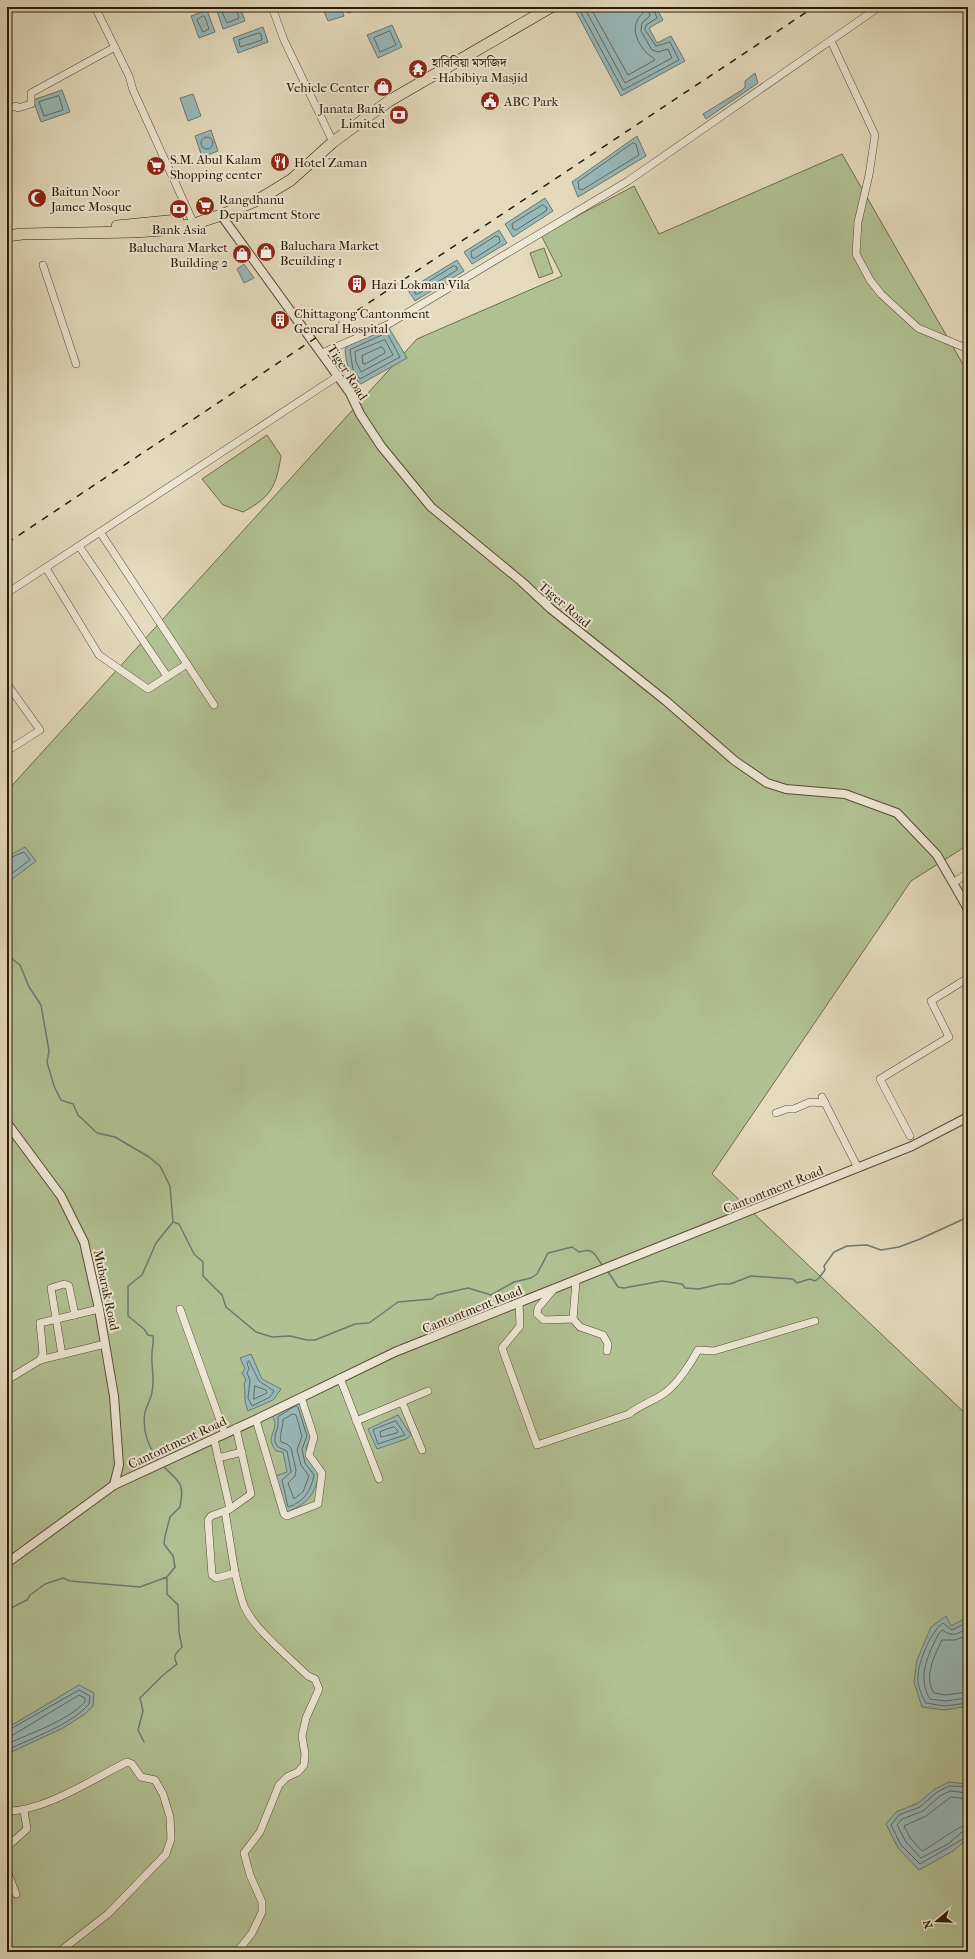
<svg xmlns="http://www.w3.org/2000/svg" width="975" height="1959" font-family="'IM FELL French Canon','Noto Serif Bengali',serif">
<rect width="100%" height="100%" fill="#e4dbbe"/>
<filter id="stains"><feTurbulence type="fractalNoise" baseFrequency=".005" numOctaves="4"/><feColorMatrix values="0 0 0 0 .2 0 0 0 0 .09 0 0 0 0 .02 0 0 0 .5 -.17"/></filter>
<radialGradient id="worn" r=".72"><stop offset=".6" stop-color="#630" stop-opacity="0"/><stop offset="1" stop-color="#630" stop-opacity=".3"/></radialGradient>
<g fill="#b1c194" stroke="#6e6e4d">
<polygon points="842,154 968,373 968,845 911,881 712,1174 968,1416 968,1952 7,1952 7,791 417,339 562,276 541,235 634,186 659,234"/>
<polygon points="544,248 553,273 539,278 530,253"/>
<path d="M267,435L281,456C276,487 271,497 243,512L223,505L202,479Z"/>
</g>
<g fill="#98b9ba" stroke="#6c7972">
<polygon points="240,7 245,21 223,29 216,8"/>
<polygon points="322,7 341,7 344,16 328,21"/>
<polygon points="346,7 366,7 348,13"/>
<polygon points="575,7 656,7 663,20 649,28 657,43 671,36 685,61 621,96 574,8"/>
<polygon points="207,10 215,32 199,38 191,16"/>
<polygon points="392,25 402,47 378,58 367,35"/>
<polygon points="263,27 268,42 238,53 233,38"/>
<polygon points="755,73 758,83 706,119 703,114 742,90 745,87 745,81"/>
<polygon points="62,90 70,112 41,122 33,100"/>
<polygon points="193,94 201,116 188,121 180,98"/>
<polygon points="211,130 218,151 202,157 195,136"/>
<polygon points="637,136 646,156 578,197 572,182"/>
<polygon points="545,198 553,211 513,237 505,224"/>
<polygon points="499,230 507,243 472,264 464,252"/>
<polygon points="457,260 464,271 415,301 408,290"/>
<polygon points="244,264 254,278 244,283 237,269"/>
<path d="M389,328L407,358L361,384C349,376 346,363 345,349L349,345Z"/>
<polygon points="25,847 36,861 7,883 7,857"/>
<path d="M251,1354L262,1379L281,1389L273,1400L248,1411C243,1399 246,1395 244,1384L246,1380L242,1373L245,1369L240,1358Z"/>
<path d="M298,1400L302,1405L311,1437L306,1448L309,1461L319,1473C315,1495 308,1503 287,1512L283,1510V1501L276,1476L287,1472L283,1452L276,1451C267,1438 273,1437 275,1425C275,1422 273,1418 273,1415Z"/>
<polygon points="398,1415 411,1435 406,1439 377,1449 368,1429"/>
<polygon points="946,1616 951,1626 968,1617 968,1706 945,1710 922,1707 914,1682 917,1660 931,1627"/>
<polygon points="79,1685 94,1693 93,1706 85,1714 63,1728 7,1754 7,1728"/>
<polygon points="968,1780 968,1838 953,1851 919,1870 898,1848 886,1824 896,1812 918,1803 935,1789 949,1782 966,1784"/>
</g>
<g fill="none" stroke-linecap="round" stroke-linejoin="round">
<g stroke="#626a60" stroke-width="1">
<polyline points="220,7 227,23 239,18 236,7"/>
<polyline points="578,7 623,90 679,60 670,42 656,46 645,30 646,25 657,18 653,7"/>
<polyline points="584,7 625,83 672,58 668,49 658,52 652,50 641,31 642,23 650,16 648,7"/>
<path d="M590,7L628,75L655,60C653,56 648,56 646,52C635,40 630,25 643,13L642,7"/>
<polygon points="203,16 205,17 209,29 203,32 197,20"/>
<polygon points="390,31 396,45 380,52 374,38"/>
<polygon points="259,33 261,34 262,40 240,47 239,40"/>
<polygon points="59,96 63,110 44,116 39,102"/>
<circle cx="207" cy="143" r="6"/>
<polygon points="633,143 636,144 639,155 582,190 579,189 578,182"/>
<polygon points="543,205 547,208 546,211 516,230 513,229 512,224"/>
<polygon points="496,236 499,237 500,242 475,258 472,258 471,252"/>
<polygon points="454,266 457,267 457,270 418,294 415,294 415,290"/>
<polygon points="387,333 400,357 360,379 353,370 350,350"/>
<polygon points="385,340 393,355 361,372 356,362 355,352"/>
<polygon points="382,347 385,351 385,353 365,364 363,364 362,356"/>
<polyline points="7,859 24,852 30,860 7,877"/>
<polygon points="249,1361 259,1381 274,1391 270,1397 252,1406 248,1398 250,1380 247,1373 249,1369 247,1363"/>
<polygon points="255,1386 266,1390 267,1393 254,1399"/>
<path d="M296,1406L298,1407L307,1436L302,1449L305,1463L314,1475C311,1491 304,1502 288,1507L282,1480L291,1472L287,1451L278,1447L275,1442V1435L278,1426V1417Z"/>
<path d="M293,1414L296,1415L302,1436L297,1450L301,1465L309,1476L303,1492L294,1499L288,1483L295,1476L296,1470L291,1448L287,1444L281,1442C279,1435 283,1427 283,1420Z"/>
<polygon points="396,1421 405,1435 378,1444 373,1430"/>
<polygon points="394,1427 398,1431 397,1433 381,1437 380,1432"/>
<path d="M968,1622L952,1630L943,1623C930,1632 916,1666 918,1682C919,1689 923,1698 926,1703L945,1706L968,1703"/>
<path d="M968,1628C959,1633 952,1638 943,1630L939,1633C929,1653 916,1677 930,1699L945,1701L968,1698"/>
<path d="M968,1635L955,1640H942C935,1655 923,1677 934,1693L945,1695L968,1692"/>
<path d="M7,1731L79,1690L90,1696L89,1704C71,1725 32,1738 7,1750"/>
<path d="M7,1736L13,1735L79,1695L85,1698V1702C67,1721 31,1733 7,1744"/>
<polyline points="968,1787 949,1786 937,1792 920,1807 899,1815 891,1825 901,1845 920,1864 968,1836"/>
<polyline points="968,1793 950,1791 940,1796 923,1811 902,1819 897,1825 906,1842 921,1858 948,1844 962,1832 968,1831"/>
<path d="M968,1799L951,1797L926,1816L904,1826L911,1839L922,1851C935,1845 958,1825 968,1825"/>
</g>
<g stroke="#6c7972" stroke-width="1.5">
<path d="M7,955L20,965L29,987L41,1005L49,1051L47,1062L54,1086L61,1100L73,1104L78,1115L97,1133L115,1137L149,1157L160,1166L170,1186L173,1222L156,1243L142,1275L128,1286V1316L144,1329L148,1335L153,1336C154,1345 152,1347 152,1354C151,1367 155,1379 152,1392C151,1399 147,1405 145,1412C142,1430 148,1448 160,1461"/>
<path d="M173,1222L179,1224L194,1254L203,1262V1276L222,1295L226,1307L256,1332L272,1337L290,1336L307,1340H315L355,1324L369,1323L398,1302L432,1299L437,1295L468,1288L491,1295L514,1282L531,1278L537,1274L548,1253L572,1247L579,1252C595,1247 594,1255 603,1266"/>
<polyline points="607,1270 618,1287 624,1288 662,1281 682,1284 685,1288 699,1289 720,1284 730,1284 751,1276 793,1279 797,1283 810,1279 815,1281 819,1278 825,1270 824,1266 834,1252 847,1246 867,1245 881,1250 899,1247 920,1239 968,1217"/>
<path d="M7,1610L27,1600L30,1595L45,1584L63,1578L70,1581L140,1587L167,1577L175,1567L173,1556L164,1544L165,1536L170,1517L180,1507C185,1482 179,1482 163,1466"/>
<path d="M144,1742L138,1730L143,1711L140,1698L162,1676L177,1664C172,1656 176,1653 182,1647L179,1632L178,1605L167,1594V1579L164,1578"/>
</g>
<g stroke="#594a34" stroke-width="8">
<g id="minor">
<polyline points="95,7 129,76 133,90 194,224"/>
<polyline points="272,7 284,40 333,142"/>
<polyline points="831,41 875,135 869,175 858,222 856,254 870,280 881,294 918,328 968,349"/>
<polyline points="7,109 16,106 18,108 31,104 31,93 115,47"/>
<polyline points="43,265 76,364"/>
<polyline points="322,353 387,325 628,181 879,7"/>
<polyline points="100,532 214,705"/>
<polyline points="79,546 167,676"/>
<polyline points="46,568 99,655 148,689 187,664"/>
<polyline points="7,593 338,376"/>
<polyline points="7,684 40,730 7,751"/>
<polyline points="953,883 968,873"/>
<polyline points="822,1097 858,1168"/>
<polyline points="776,1113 787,1109 794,1109 810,1102 825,1103"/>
<polyline points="910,1136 880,1079 949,1037 931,1001 968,978"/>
<polyline points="576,1281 573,1319 580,1327 603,1335 608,1344 607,1351"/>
<polyline points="553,1290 538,1308 537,1314 544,1320 573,1319"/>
<path d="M519,1303L520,1326L502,1348L537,1445L629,1414C640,1405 656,1400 666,1392C678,1383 691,1363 698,1350L714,1351L815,1321"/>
<polyline points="180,1309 225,1434"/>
<polyline points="62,1355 51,1288 64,1284 69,1286 75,1315"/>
<polyline points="40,1360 43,1354 40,1323 99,1309"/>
<polyline points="340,1378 379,1479"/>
<polyline points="7,1380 40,1360 105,1344"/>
<polyline points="402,1402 422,1450"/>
<polyline points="256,1420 284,1514 287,1516 318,1504 322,1473 309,1455 314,1437 301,1397"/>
<polyline points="356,1421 428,1391"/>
<path d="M214,1439L230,1509L211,1516L208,1520L212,1575L216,1578L235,1573C238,1584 240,1595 244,1606C254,1629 290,1658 308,1676L315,1679L319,1689L306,1718L302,1736L305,1754L304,1765L298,1772L287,1777L279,1785L260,1832L244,1853L250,1875L262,1902V1912L252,1933L237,1952"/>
<polyline points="218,1458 242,1452"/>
<polyline points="230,1509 251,1494 236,1428"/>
<polyline points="225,1511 235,1573"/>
<path d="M7,1811C45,1811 93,1779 127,1762L132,1764L141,1777L155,1780L163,1794L170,1817L171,1839L166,1854L108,1914L59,1952"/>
<polyline points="7,1847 27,1829 24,1811"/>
<polyline points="7,1871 16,1894"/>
</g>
</g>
<g stroke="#594a34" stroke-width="10">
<g id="tertiary">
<polyline points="221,215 350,393 360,414 381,446 431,507 521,581 551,609 666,701 735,761 767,783 786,789 845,794 897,813 937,855 968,909"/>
<polyline points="7,1123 61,1196 84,1242 99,1309 114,1396 119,1465 114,1485"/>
<polyline points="7,1563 114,1485 259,1418 395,1352 912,1146 968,1117"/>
</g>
</g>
<g stroke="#2b1a06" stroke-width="12">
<g id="trunk">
<polyline points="117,226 178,220"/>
<polyline points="7,236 22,234 134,232 163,230 194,224 221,215 258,200 291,180 333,142 389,101 551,7"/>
</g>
</g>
<use href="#minor" stroke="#ede8d5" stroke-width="7"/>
<use href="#tertiary" stroke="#ede8d5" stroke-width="8"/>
<use href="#trunk" stroke="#e4dbbe" stroke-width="11"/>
<polyline stroke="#2b1a06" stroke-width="1.5" stroke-dasharray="7 7" stroke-linecap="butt" points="7,543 814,7"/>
</g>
<defs>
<g id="temple-disc" transform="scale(1)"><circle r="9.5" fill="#8f2418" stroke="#ede8d5"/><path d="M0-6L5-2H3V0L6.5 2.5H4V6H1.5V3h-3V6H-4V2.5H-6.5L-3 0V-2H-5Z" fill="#fff"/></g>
<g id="shop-disc" transform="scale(1)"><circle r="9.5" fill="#8f2418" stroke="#ede8d5"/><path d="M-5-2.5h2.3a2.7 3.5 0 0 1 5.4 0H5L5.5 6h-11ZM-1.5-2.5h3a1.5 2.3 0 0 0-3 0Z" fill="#fff"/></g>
<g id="civic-disc" transform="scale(1)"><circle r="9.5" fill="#8f2418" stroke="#ede8d5"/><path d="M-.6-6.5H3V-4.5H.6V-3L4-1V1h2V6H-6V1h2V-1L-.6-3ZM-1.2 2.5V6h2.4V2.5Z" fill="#fff"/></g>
<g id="bank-disc" transform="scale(1)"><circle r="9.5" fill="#8f2418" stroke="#ede8d5"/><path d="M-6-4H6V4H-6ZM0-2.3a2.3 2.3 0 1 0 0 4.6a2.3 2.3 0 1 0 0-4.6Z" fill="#fff"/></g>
<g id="restaurant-disc" transform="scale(1)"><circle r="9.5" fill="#8f2418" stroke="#ede8d5"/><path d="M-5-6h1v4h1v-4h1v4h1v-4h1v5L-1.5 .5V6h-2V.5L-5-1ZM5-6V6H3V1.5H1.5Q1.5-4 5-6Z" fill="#fff"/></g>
<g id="supermarket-disc" transform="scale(1)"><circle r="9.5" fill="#8f2418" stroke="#ede8d5"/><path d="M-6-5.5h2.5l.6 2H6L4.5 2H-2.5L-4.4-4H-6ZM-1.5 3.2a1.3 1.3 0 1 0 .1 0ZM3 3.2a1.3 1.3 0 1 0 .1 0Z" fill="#fff"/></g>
<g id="mosque-disc" transform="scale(1)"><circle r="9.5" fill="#8f2418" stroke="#ede8d5"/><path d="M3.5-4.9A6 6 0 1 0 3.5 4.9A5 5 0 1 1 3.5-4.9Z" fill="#fff"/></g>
<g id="building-disc" transform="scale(1)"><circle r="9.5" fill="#8f2418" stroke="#ede8d5"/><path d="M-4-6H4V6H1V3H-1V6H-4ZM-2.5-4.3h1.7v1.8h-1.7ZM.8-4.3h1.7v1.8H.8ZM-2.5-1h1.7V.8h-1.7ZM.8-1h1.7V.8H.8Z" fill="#fff"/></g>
</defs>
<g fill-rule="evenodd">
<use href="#temple-disc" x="418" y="69"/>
<use href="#shop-disc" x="383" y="87"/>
<use href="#civic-disc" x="490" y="101"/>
<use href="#bank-disc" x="399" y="115"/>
<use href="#restaurant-disc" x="280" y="162"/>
<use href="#supermarket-disc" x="156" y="166"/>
<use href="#mosque-disc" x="37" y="198"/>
<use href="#supermarket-disc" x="205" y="206"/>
<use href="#bank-disc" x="179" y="209"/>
<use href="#shop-disc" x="266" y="252"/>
<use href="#shop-disc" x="242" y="254"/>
<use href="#building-disc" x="357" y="284"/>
<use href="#building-disc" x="280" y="320"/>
</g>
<g text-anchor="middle" stroke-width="4" stroke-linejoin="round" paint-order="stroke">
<g font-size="13" fill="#2b1a06" stroke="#ede8d5" text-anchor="start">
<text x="432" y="67">হাবিবিয়া মসজিদ<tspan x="432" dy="15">- Habibiya Masjid</tspan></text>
<text x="369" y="92" text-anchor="end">Vehicle Center</text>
<text x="504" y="106">ABC Park</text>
<text x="385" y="113" text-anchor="end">Janata Bank<tspan x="385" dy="15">Limited</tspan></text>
<text x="170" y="164">S.M. Abul Kalam<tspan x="170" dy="15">Shopping center</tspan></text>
<text x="294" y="167">Hotel Zaman</text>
<text x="51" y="196">Baitun Noor<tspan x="51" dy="15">Jamee Mosque</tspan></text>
<text x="219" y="204">Rangdhanu<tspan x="219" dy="15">Department Store</tspan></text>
<text x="179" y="234" text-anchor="middle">Bank Asia</text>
<text x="280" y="250">Baluchara Market<tspan x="280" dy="15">Beuilding 1</tspan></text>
<text x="228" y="252" text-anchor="end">Baluchara Market<tspan x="228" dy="15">Building 2</tspan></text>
<text x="371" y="289">Hazi Lokman Vila</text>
<text x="294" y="318">Chittagong Cantonment<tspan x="294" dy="15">General Hospital</tspan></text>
</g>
<g font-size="13" fill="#2b1a06" stroke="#ede8d5">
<text transform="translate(348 372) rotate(57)" y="5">Tiger Road</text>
<text transform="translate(565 604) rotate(40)" y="5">Tiger Road</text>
<text transform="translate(773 1189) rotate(-22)" y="5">Cantontment Road</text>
<text transform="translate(107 1290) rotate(78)" y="5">Mubarak Road</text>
<text transform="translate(472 1309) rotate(-22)" y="5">Cantontment Road</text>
<text transform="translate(177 1442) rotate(-25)" y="5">Cantontment Road</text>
</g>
</g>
<rect width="975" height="1959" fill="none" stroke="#e4dbbe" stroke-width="24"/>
<rect x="8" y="8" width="959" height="1943" fill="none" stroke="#2b1a06" stroke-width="2"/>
<rect x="12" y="12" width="951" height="1935" fill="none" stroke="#2b1a06"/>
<g transform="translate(937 1921) rotate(251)" stroke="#ede8d5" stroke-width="3" paint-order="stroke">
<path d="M0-3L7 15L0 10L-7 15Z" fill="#2b1a06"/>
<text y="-6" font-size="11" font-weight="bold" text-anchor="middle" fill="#2b1a06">N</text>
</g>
<rect width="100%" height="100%" filter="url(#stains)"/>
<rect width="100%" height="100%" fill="url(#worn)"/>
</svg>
